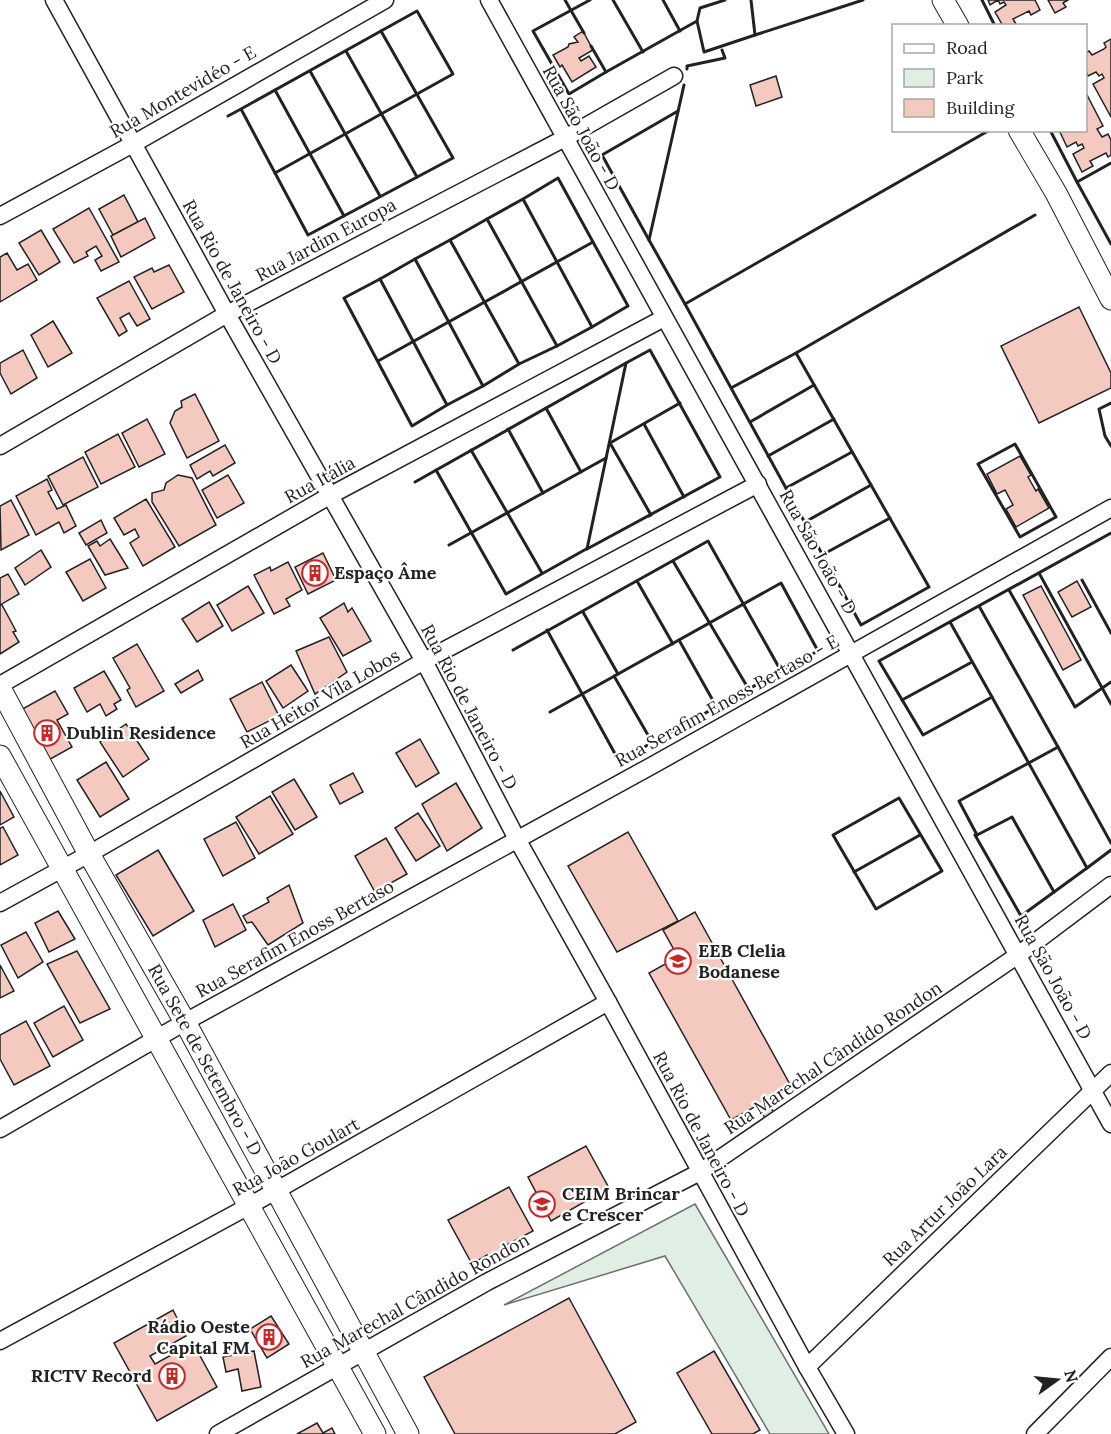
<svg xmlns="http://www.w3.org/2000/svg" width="1111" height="1434" font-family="Lora,serif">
<rect width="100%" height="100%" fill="#fff"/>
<polygon fill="#e0efe3" stroke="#6f6f6f" stroke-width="1.5" points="695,1204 829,1434 770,1434 665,1256 504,1305"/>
<g fill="#f3c9c0" stroke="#222" stroke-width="1.5">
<polygon points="988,0 1035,0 1040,10 1031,15 1029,11 1013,19 1016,24 1012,26 1003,26 995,12 1006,5 1004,2 1000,4 998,0 990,5"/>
<polygon points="1048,0 1068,0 1063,3 1066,7 1055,13"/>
<polygon points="583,31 593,50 579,58 581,61 589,56 596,67 572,82 562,65 560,67 553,55 568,47 569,44 578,42 574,37"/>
<polygon points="1111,39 1111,117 1093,84 1104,78 1102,74 1099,76 1096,72 1088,76 1086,71 1086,53 1089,51 1092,55 1104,49 1106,47 1104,43"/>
<polygon points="776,76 782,97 756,106 750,85"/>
<polygon points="1086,93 1103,126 1097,129 1102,137 1108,134 1111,140 1111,155 1108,157 1106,153 1090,161 1093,166 1082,172 1073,154 1084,148 1082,144 1078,146 1076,142 1067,147 1059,130 1086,130"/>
<polygon points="124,195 138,222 113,235 99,209"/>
<polygon points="89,208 119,262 101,271 95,260 102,256 96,246 86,252 88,256 74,263 53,229"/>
<polygon points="145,218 155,238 121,257 111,236"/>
<polygon points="41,230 60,262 39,275 19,243"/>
<polygon points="7,253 17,270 28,264 37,280 0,302 0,257"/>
<polygon points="169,265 184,292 152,309 134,277 152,268 154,272"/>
<polygon points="129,281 150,319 137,326 129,313 120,318 127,331 119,336 97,298"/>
<polygon points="1079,307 1111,373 1111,388 1039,423 1001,346"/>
<polygon points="53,321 72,353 48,367 31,335"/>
<polygon points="23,350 37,378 11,394 0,373 0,363"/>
<polygon points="195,394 219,441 187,458 170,423 175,411 182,407 181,401"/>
<polygon points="147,419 165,454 139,467 122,433"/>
<polygon points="118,434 135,467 101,484 85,452"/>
<polygon points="225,445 235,463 213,476 210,471 197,479 190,465"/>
<polygon points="1020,456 1031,475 1028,477 1036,491 1038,489 1049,508 1016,527 1006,509 1013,505 1005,490 997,494 987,474"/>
<polygon points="83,457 98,487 63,505 48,476"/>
<polygon points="178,475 192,478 216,525 179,546 152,502 152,493 164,490 166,483"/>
<polygon points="228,475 244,503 217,518 202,490"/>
<polygon points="47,479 52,490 48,492 57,509 66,505 76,526 64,533 59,522 36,535 16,496"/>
<polygon points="146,499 175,547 143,566 130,543 139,537 135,529 124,535 114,518"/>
<polygon points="11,500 29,535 1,550 0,506"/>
<polygon points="101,520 107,533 86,545 79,533"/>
<polygon points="110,539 128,568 105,575 88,546 97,541 100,546"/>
<polygon points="41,550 51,567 25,585 15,568"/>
<polygon points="323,553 336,580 308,594 295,567"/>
<polygon points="90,559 106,588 83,601 66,572"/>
<polygon points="288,562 302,590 286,599 290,606 274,614 254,575 270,567 271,571"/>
<polygon points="8,574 19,594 0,605 0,578"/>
<polygon points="1077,581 1091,607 1072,617 1058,592"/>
<polygon points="248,586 264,613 232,631 217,605"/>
<polygon points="1041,586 1081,660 1063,670 1023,595"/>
<polygon points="209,602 223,626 197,642 182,619"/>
<polygon points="344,603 348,612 352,608 371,641 343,656 320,618"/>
<polygon points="0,605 2,605 16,631 13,632 19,642 0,654"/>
<polygon points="329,637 347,672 315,694 296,651"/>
<polygon points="137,644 164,691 136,707 127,690 130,688 113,658"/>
<polygon points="291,665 308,691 283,708 266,681"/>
<polygon points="198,670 203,680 181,693 175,684"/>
<polygon points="104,671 121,700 114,704 117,709 106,716 100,704 87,712 74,688"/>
<polygon points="262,682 279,716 247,732 230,699"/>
<polygon points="55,691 68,714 57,720 72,747 45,762 17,712"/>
<polygon points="126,724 149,759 123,777 100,742"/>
<polygon points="420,739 439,773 416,787 396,753"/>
<polygon points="106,762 129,799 100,817 77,780"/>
<polygon points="353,773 363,792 340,804 330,785"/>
<polygon points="294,779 317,817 295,830 272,792"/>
<polygon points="456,783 482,828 447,851 422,804"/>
<polygon points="0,791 14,817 0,825"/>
<polygon points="270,796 293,834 259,854 236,817"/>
<polygon points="418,813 440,846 416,861 395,828"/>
<polygon points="236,822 255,858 223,876 204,839"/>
<polygon points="3,827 18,855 0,865 0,828"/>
<polygon points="628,832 678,921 617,952 568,866"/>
<polygon points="386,838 407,874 375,892 355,856"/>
<polygon points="158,850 194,911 153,936 116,875"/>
<polygon points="289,885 303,923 268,945 252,922 247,923 243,916 269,902 267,898"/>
<polygon points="233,904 246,930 215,947 203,920"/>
<polygon points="58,911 75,939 49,952 35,923"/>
<polygon points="695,912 792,1088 767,1101 775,1115 766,1120 758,1105 731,1120 649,973 678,957 663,930"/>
<polygon points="26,932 43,962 18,978 1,945"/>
<polygon points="77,951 110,1009 80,1023 47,964"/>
<polygon points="0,965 14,991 0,998"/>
<polygon points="64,1006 83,1040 53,1057 34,1023"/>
<polygon points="26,1021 50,1066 14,1085 0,1059 0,1035"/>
<polygon points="586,1146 609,1188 551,1221 528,1177"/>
<polygon points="509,1187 533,1231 508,1244 511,1251 491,1263 487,1255 472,1264 448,1220"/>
<polygon points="569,1298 636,1422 615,1434 455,1434 424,1377"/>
<polygon points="173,1310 186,1336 150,1356 155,1364 193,1343 217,1387 157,1421 114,1343"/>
<polygon points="271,1316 289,1344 267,1358 250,1329"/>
<polygon points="254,1351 261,1387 242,1391 238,1369 226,1372 223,1357"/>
<polygon points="714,1351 760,1430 753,1434 712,1434 677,1373"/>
<polygon points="317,1423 323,1433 332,1428 335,1434 297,1434"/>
</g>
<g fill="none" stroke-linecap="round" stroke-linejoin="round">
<g stroke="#222" stroke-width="19">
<g id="minor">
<polyline points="54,0 227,314 424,661 517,839 608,1002 807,1367 846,1434"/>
<polyline points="489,0 1111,1124"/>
<polyline points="0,216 133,144 385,0"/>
<polyline points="0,446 227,314 565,138 674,76"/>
<polyline points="0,685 331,495 664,318"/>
<polyline points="0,903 89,854 424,661 758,484"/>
<polyline points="0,1129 185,1022 653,765 1111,508"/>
<polyline points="0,1341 249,1206 608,1002"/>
<polyline points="807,1367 1111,1073"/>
<polyline points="218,1434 487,1282 700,1172 1018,955 1111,885"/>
<polyline points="1035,1434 1111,1357"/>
</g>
</g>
<g stroke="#222" stroke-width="23">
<g id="tertiary">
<polyline points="943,0 958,26"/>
<polyline points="1019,130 1056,193 1111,299"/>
<polyline points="0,688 89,854 185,1022 408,1434"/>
<polyline points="0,756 375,1434"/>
</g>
</g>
<use href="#minor" stroke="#fff" stroke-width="16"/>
<use href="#tertiary" stroke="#fff" stroke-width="21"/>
<g stroke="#222" stroke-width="3">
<polyline points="565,0 584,33"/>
<polyline points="590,0 533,31 569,94 606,72 591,46"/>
<polyline points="613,0 643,52"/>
<polyline points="663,0 680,31"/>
<polyline points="751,0 755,35 863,0"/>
<polyline points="982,0 995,26"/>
<polyline points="697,21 704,52 755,35"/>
<polyline points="346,51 417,177"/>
<polyline points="687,69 687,66 725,58 722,50"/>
<polyline points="310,71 380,196"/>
<polyline points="606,72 697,21 700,8 725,0"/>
<polyline points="684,85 649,240 685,304 988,131"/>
<polyline points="275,90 344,216"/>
<polyline points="228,116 241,109 381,31 453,158 308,235 241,109"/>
<polyline points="1050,130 1077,182 1111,163"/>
<polyline points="275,173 453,74 417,11 381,31"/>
<polyline points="1077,182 1111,244"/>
<polyline points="450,240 487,219"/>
<polyline points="649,240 602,155 678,111"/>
<polyline points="380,279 415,259"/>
<polyline points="685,304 861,625 929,587 796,353 731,388"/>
<polyline points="557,346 592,327"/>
<polygon points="650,350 720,477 587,549 626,363"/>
<polyline points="796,353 1035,215"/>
<polyline points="378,361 593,242"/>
<polyline points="483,386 519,364"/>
<polyline points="1111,403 1099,409 1105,436 1111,446"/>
<polyline points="447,405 412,426 344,298 380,279 447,405 483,386 415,259 450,240 519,364 557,346 487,219 523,199 592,327 628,306 558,178 523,199"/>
<polyline points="546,408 581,472"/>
<polyline points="750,422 814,385"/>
<polyline points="644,424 684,497"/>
<polyline points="508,429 543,493"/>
<polygon points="1015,444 1056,517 1020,537 978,464"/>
<polyline points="471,450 542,573"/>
<polyline points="768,456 834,419"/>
<polyline points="436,470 506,594 588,548"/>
<polyline points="415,482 626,363"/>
<polyline points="786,488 852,452"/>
<polyline points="649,516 651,515 610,443 680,403"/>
<polyline points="805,522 871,485"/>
<polyline points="449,545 606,458"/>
<polyline points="822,555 890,518"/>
<polyline points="673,561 748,688"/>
<polyline points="1039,573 1111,704"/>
<polyline points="1082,580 1111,633"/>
<polyline points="637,581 673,644"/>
<polyline points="1009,590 1075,707 1111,682"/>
<polyline points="979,606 1058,747"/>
<polyline points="583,612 618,674"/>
<polyline points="950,622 992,697 923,735 879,661 1111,533"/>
<polyline points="547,630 619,761 781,671"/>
<polyline points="679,640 716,706"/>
<polyline points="513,650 708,541 781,671 818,651 781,583 550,712"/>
<polyline points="614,676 652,742"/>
<polyline points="992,697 1087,868 1021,916 975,835 977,835 959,801 1058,747 1111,843"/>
<polyline points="902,700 972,662"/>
<polygon points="899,798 942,871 876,909 833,835"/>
<polyline points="977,835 1012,817 1054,892"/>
<polyline points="1087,868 1111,850"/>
<polyline points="854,872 920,835"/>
</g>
</g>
<defs>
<g id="building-ring" transform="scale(1.35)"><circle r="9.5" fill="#fff" stroke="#c62828" stroke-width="1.5"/><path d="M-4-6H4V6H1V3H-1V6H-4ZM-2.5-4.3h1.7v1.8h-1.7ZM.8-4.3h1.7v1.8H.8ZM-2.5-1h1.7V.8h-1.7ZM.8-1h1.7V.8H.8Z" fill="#c62828"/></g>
<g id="school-ring" transform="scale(1.35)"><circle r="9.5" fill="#fff" stroke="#c62828" stroke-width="1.5"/><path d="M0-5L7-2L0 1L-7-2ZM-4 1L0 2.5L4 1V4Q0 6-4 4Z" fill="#c62828"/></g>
</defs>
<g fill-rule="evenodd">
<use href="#building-ring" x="315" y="573"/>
<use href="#building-ring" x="47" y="733"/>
<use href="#school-ring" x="678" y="961"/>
<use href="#school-ring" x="542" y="1204"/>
<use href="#building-ring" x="269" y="1337"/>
<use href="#building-ring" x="172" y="1376"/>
</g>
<g text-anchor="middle" stroke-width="4.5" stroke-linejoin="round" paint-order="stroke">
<g font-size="18" fill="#222" stroke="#fff">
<text transform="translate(183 92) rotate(-30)" y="6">Rua Montevidéo - E</text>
<text transform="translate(581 128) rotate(61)" y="6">Rua São João - D</text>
<text transform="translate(326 240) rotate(-28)" y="6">Rua Jardim Europa</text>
<text transform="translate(232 282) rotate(61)" y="6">Rua Rio de Janeiro - D</text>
<text transform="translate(320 480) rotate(-29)" y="6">Rua Itália</text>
<text transform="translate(818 552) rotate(61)" y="6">Rua São João - D</text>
<text transform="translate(320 699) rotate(-30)" y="6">Rua Heitor Vila Lobos</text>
<text transform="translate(727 701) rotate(-29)" y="6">Rua Serafim Enoss Bertaso - E</text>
<text transform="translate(469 707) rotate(62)" y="6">Rua Rio de Janeiro - D</text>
<text transform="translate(295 939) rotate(-29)" y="6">Rua Serafim Enoss Bertaso</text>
<text transform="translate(1053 977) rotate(61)" y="6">Rua São João - D</text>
<text transform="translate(833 1058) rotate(-34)" y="6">Rua Marechal Cândido Rondon</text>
<text transform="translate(205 1060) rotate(61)" y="6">Rua Sete de Setembro - D</text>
<text transform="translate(701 1134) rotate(62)" y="6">Rua Rio de Janeiro - D</text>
<text transform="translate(296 1157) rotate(-29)" y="6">Rua João Goulart</text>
<text transform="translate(945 1206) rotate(-44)" y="6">Rua Artur João Lara</text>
<text transform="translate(415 1301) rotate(-29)" y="6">Rua Marechal Cândido Rondon</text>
</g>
<g font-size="18" font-weight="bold" fill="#222" stroke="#fff" text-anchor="start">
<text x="334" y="579">Espaço Âme</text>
<text x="66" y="739">Dublin Residence</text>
<text x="698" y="957">EEB Clelia<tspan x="698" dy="21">Bodanese</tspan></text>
<text x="562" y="1200">CEIM Brincar<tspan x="562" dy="21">e Crescer</tspan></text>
<text x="250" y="1333" text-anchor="end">Rádio Oeste<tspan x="250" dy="21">Capital FM</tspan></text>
<text x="152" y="1382" text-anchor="end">RICTV Record</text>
</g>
</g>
<rect x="892" y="24" width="195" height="108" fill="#ffffff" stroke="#a7a7a7" stroke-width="1.5"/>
<rect x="904" y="44" width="30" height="9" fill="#ffffff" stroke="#a7a7a7" stroke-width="1.5"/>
<text x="946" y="54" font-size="18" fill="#222222">Road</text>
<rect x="904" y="69" width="30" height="18" fill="#e0efe3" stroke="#a7a7a7" stroke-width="1.5"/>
<text x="946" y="84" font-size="18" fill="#222222">Park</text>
<rect x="904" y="99" width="30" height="18" fill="#f3c9c0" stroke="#a7a7a7" stroke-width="1.5"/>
<text x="946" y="114" font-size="18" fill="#222222">Building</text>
<g transform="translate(1057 1380) rotate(75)" stroke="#ffffff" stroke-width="4.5" paint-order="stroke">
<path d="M0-4.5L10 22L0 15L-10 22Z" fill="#222222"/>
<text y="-9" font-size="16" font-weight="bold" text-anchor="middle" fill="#222222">N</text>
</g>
</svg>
